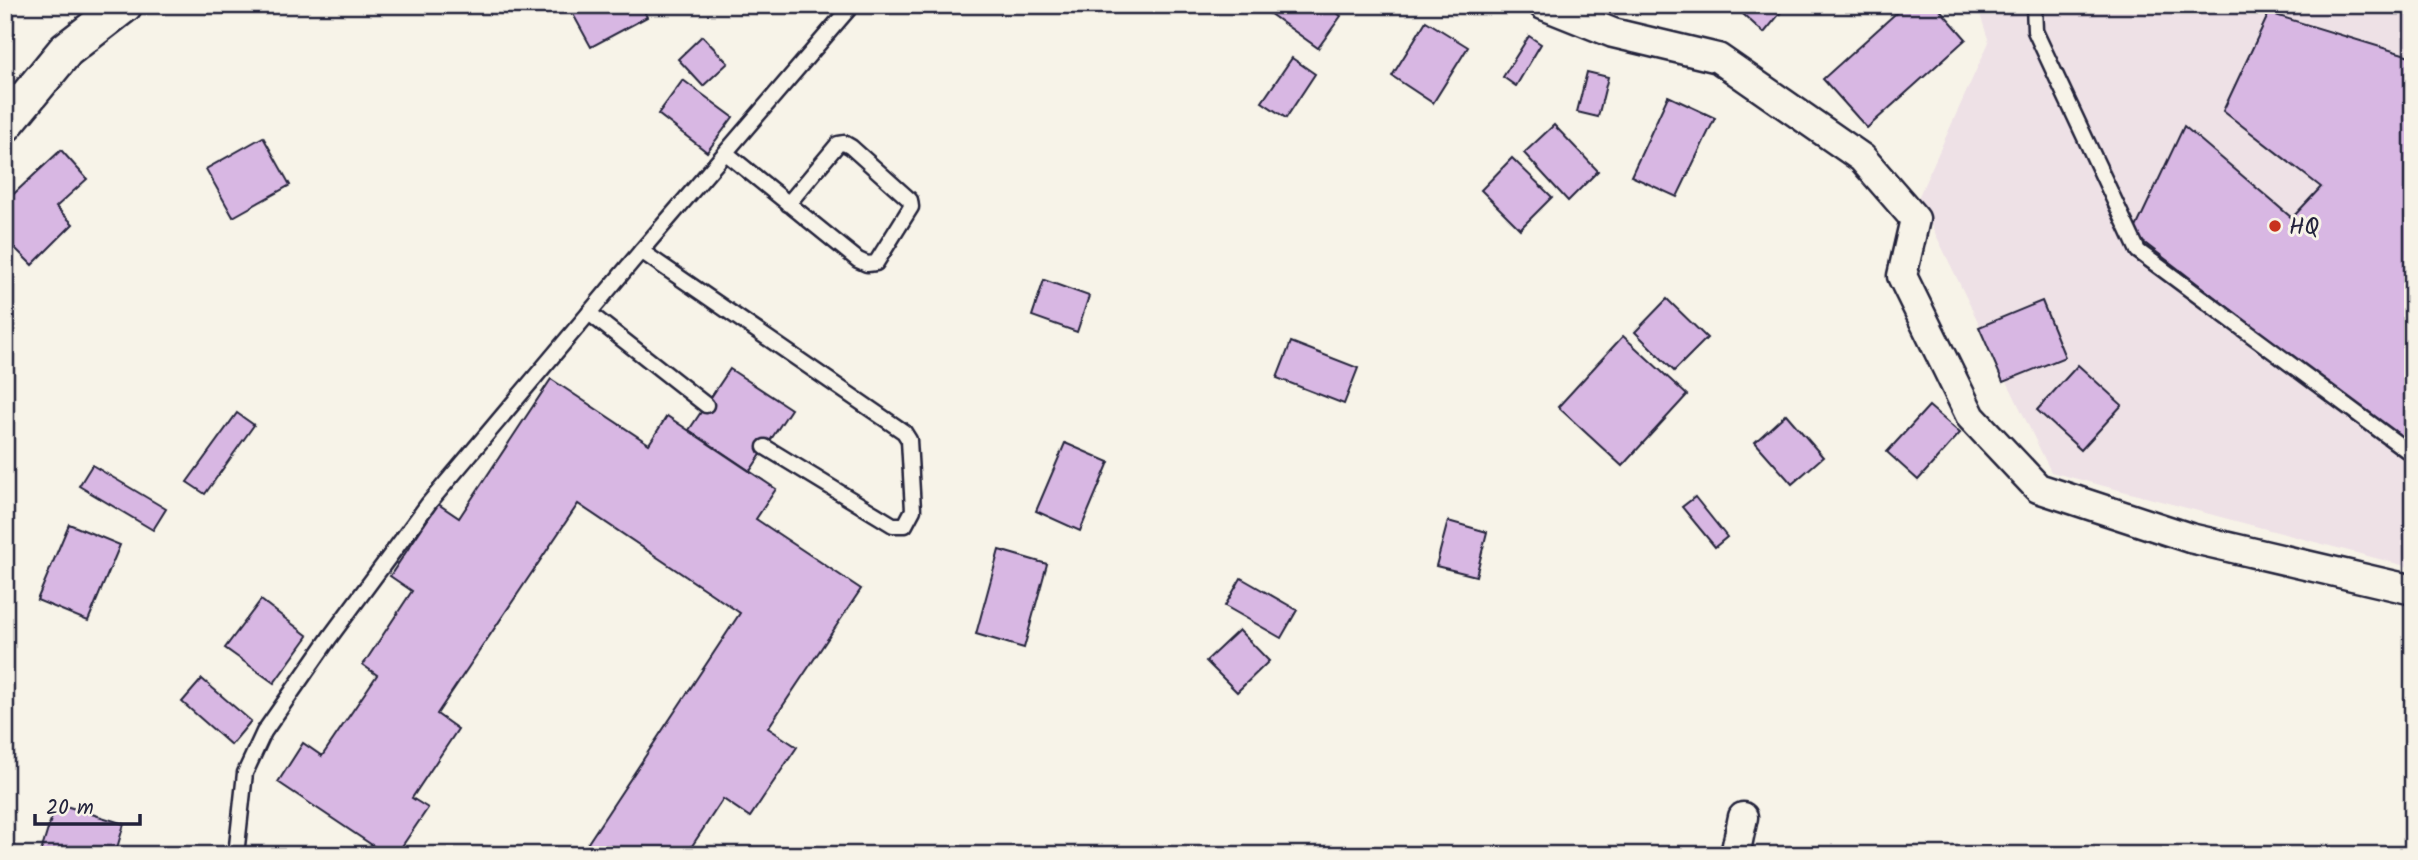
<svg xmlns="http://www.w3.org/2000/svg" width="2418" height="860" font-family="Kalam,sans-serif">
<rect width="100%" height="100%" fill="#f7f3e8"/>
<filter id="ink" filterUnits="userSpaceOnUse"><feTurbulence type="fractalNoise" baseFrequency=".0143" numOctaves="2"/><feDisplacementMap in="SourceGraphic" scale="14" xChannelSelector="R" yChannelSelector="G"/><feConvolveMatrix kernelMatrix="1 2 1 2 8 2 1 2 1" color-interpolation-filters="sRGB"/></filter>
<g filter="url(#ink)">
<polygon fill="#eee1e6" points="1977,5 2413,5 2413,568 2051,472 1918,198 1989,42"/>
<g fill="#d8b7e3" stroke="#22223b" stroke-width="2">
<polygon points="568,5 641,5 647,17 591,47"/>
<polygon points="1275,5 1326,5 1341,16 1318,48 1269,13"/>
<polygon points="1733,5 1787,5 1764,33"/>
<polygon points="1905,5 1936,5 1966,39 1867,128 1823,79"/>
<polygon points="2269,13 2413,57 2413,293 2403,305 2413,312 2413,450 2133,234 2184,126 2292,218 2321,187 2223,111"/>
<polygon points="1426,21 1468,47 1433,103 1392,76"/>
<polygon points="702,36 728,63 703,86 678,59"/>
<polygon points="1529,36 1541,44 1516,86 1503,77"/>
<polygon points="1292,58 1315,74 1286,118 1262,102"/>
<polygon points="1587,72 1608,77 1598,117 1577,112"/>
<polygon points="683,80 733,117 707,152 658,114"/>
<polygon points="1668,96 1715,118 1677,197 1631,176"/>
<polygon points="1554,125 1598,171 1568,201 1524,153"/>
<polygon points="263,137 290,185 233,217 206,169"/>
<polygon points="61,150 87,179 56,207 73,224 32,265 5,238 5,202"/>
<polygon points="1512,158 1552,197 1520,229 1481,190"/>
<polygon points="1044,280 1089,296 1077,332 1032,316"/>
<polygon points="1667,299 1707,338 1674,371 1635,332"/>
<polygon points="2042,301 2065,357 2003,382 1979,327"/>
<polygon points="1623,336 1687,395 1622,466 1558,407"/>
<polygon points="1291,342 1358,368 1344,404 1277,378"/>
<polygon points="2078,365 2122,405 2081,450 2037,410"/>
<polygon points="730,369 791,409 750,471 689,430"/>
<polygon points="551,379 649,444 667,416 776,489 756,519 861,589 768,728 797,747 750,817 723,799 686,855 580,855 740,613 578,504 437,714 458,729 412,798 428,808 396,855 387,855 278,782 303,743 322,756 377,675 363,665 412,591 390,576 438,504 459,518"/>
<polygon points="1929,406 1960,433 1918,480 1887,452"/>
<polygon points="237,413 254,425 205,494 187,482"/>
<polygon points="1786,414 1823,457 1792,484 1755,442"/>
<polygon points="1065,443 1109,462 1080,531 1036,511"/>
<polygon points="92,465 166,509 153,530 79,486"/>
<polygon points="1695,497 1727,537 1715,547 1682,507"/>
<polygon points="1448,521 1487,532 1476,576 1436,566"/>
<polygon points="69,524 120,545 88,621 37,600"/>
<polygon points="999,550 1047,564 1024,648 976,634"/>
<polygon points="1241,578 1297,610 1281,638 1225,606"/>
<polygon points="261,600 308,636 274,683 225,648"/>
<polygon points="1239,630 1269,661 1237,692 1206,661"/>
<polygon points="202,679 251,721 231,745 182,702"/>
<polygon points="56,803 124,824 115,855 40,855"/>
</g>
<g fill="none" stroke-linecap="round" stroke-linejoin="round">
<g stroke="#22223b" stroke-width="19">
<g id="service">
<polyline points="2034,5 2035,31 2138,251 2413,455"/>
<polyline points="726,153 858,260 867,264 876,263 911,207 910,200 851,147 844,143 838,144 788,204"/>
<polyline points="641,251 852,5"/>
<polyline points="706,405 589,313 641,251 904,432 909,440 913,510 905,525 893,525 765,447"/>
<polyline points="236,855 245,773 264,732 330,637 429,503 589,313"/>
</g>
</g>
<g stroke="#22223b" stroke-width="33">
<g id="minor">
<polyline points="1543,5 1613,33 1718,58 1862,158 1915,219 1902,276 1971,417 2038,488 2190,538 2413,590"/>
<polyline points="1735,855 1743,817"/>
</g>
</g>
<g stroke="#22223b" stroke-width="40">
<polyline id="tertiary" points="5,124 66,50 124,5"/>
</g>
<use href="#service" stroke="#f7f3e8" stroke-width="14"/>
<use href="#minor" stroke="#f7f3e8" stroke-width="28"/>
<use href="#tertiary" stroke="#f7f3e8" stroke-width="35"/>
</g>
</g>
<circle fill="#c8321e" stroke="#f7f3e8" stroke-width="2.5" cx="2275" cy="226" r="7"/>
<g text-anchor="middle" stroke-width="6" stroke-linejoin="round" paint-order="stroke">
<g font-size="23" fill="#22223b" stroke="#f7f3e8" text-anchor="start">
<text x="2289" y="234">HQ</text>
</g>
</g>
<rect width="2418" height="860" fill="none" stroke="#f7f3e8" stroke-width="28"/>
<rect x="14" y="14" width="2390" height="832" fill="none" stroke="#22223b" stroke-width="2.5" filter="url(#ink)"/>
<path d="M35 814v10h105v-10" fill="none" stroke="#22223b" stroke-width="3.5"/>
<text x="46" y="814" font-size="21" fill="#22223b" stroke="#f7f3e8" stroke-width="5" paint-order="stroke">20 m</text>
</svg>
